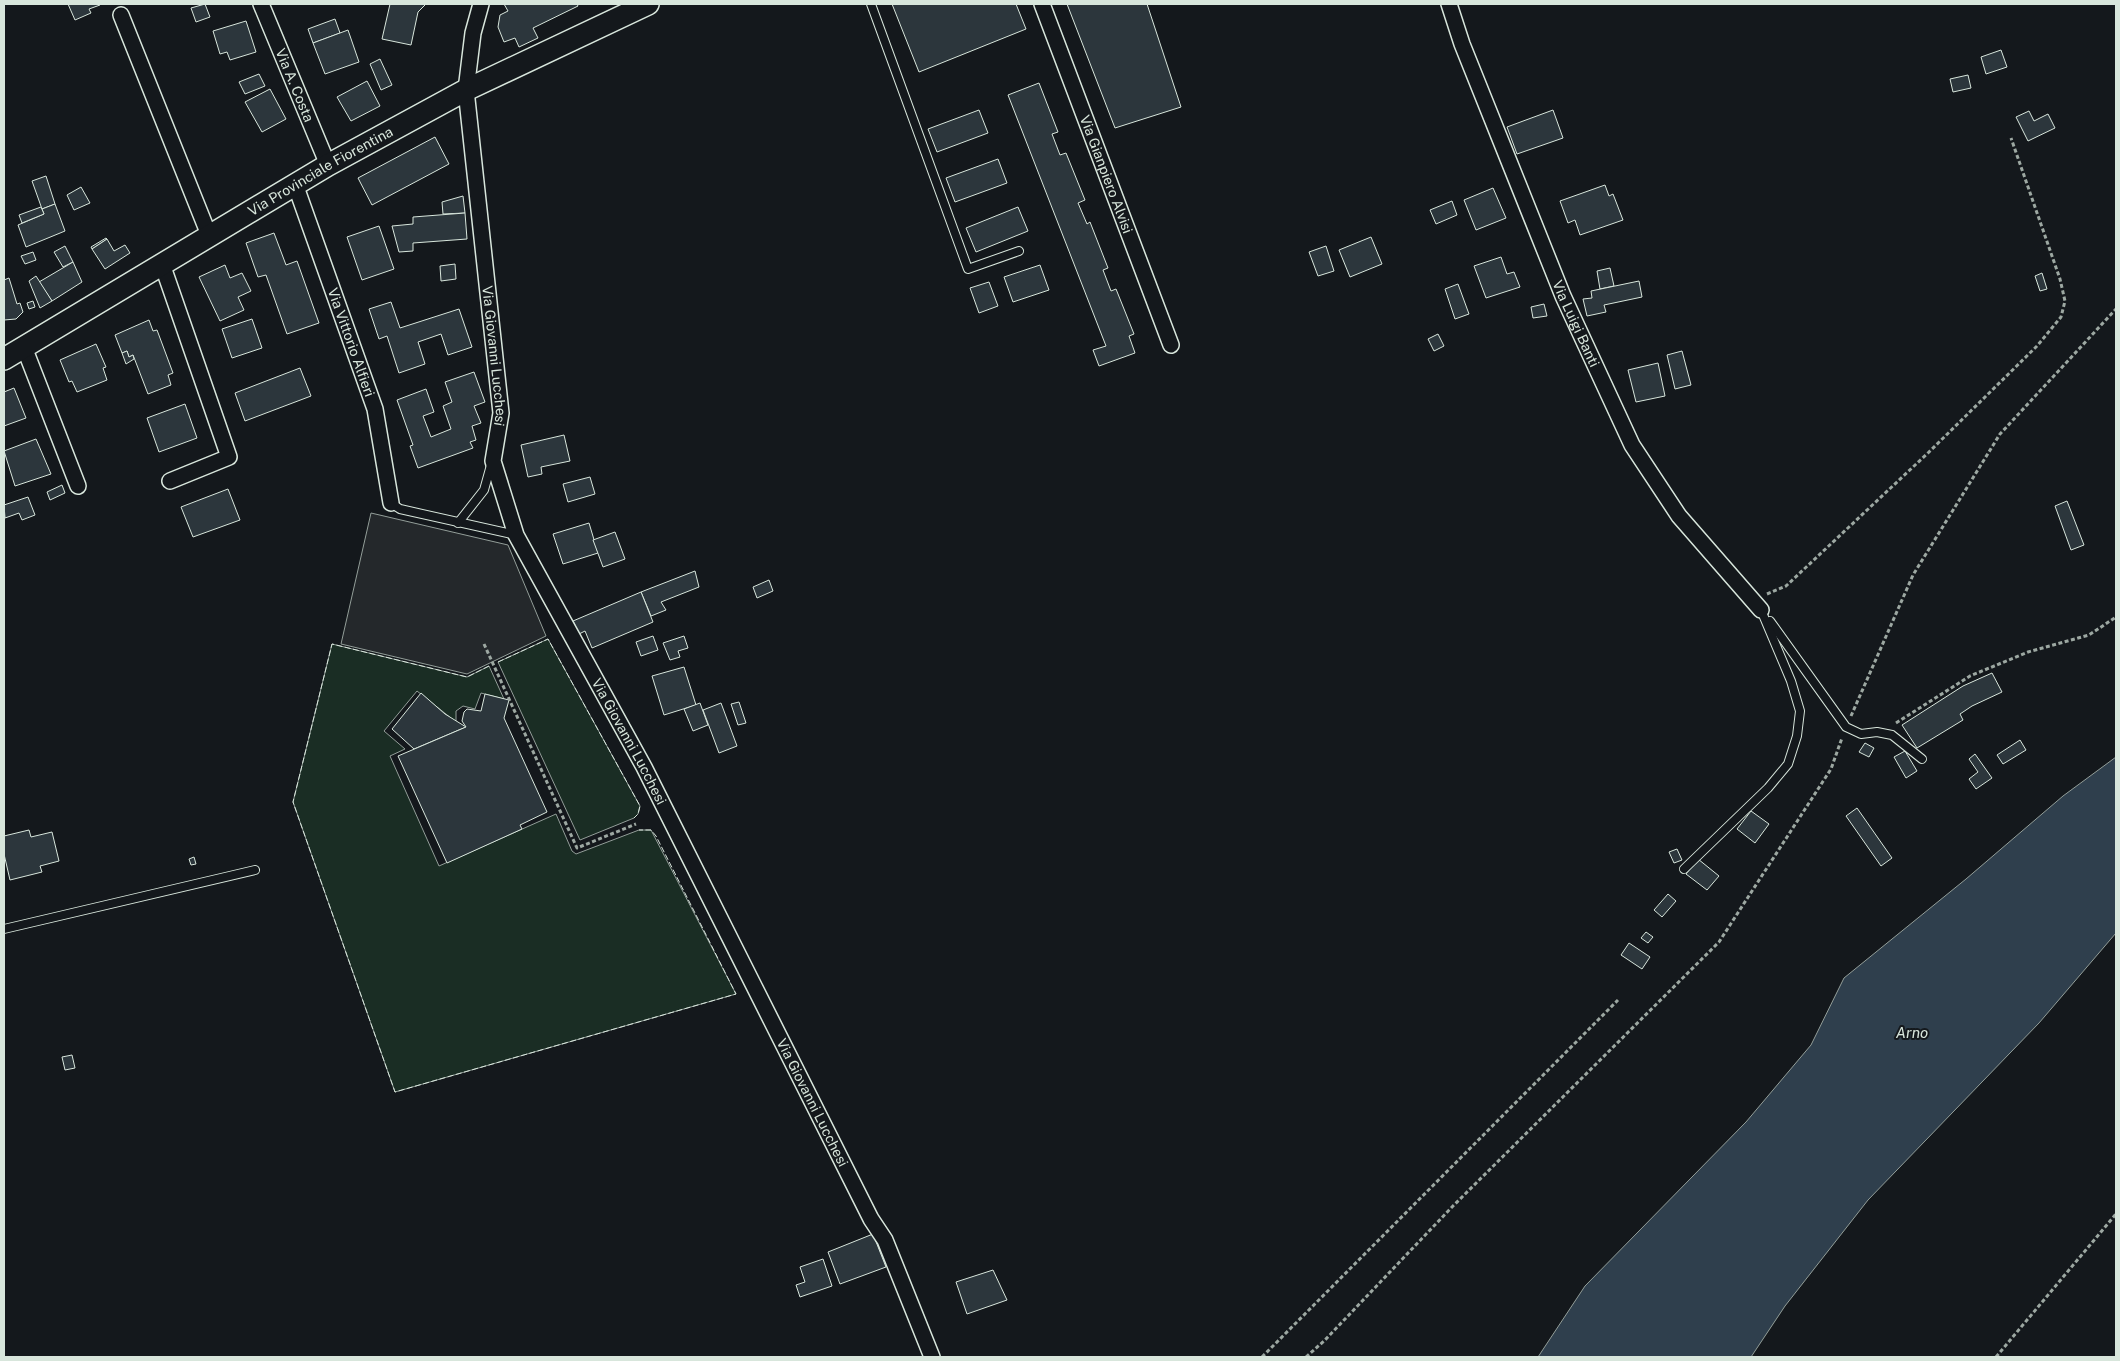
<svg xmlns="http://www.w3.org/2000/svg" width="2120" height="1361" font-family="'Public Sans',sans-serif">
<rect width="100%" height="100%" fill="#14181c"/>
<g fill="#1a2d24" stroke="#939e99">
<polygon points="548,639 640,806 638,814 634,818 580,840 498,662"/>
<polygon points="332,644 467,677 489,666 504,699 481,693 475,709 463,706 456,711 456,722 417,691 384,731 405,749 390,756 439,866 556,814 572,851 576,854 639,830 651,830 736,994 395,1092 293,802"/>
</g>
<polygon fill="#24282b" stroke="#939e99" points="371,513 508,545 546,636 467,674 341,644"/>
<polygon fill="#2f3f4d" stroke="#939e99" points="2116,757 2116,933 2039,1023 1868,1200 1785,1306 1751,1357 1538,1357 1585,1286 1746,1122 1811,1045 1844,978 1966,879 2063,796"/>
<g fill="#2c363c" stroke="#d8e6dc">
<polygon points="68,4 99,4 100,5 89,9 91,13 75,20"/>
<polygon points="205,4 210,17 196,22 191,8"/>
<polygon points="390,4 426,4 418,12 411,45 382,39"/>
<polygon points="504,4 577,4 578,6 533,28 538,38 519,47 515,38 504,42 498,27 500,15 508,11"/>
<polygon points="892,4 1016,4 1026,29 919,72"/>
<polygon points="1067,4 1147,4 1181,107 1115,128"/>
<polygon points="335,19 340,33 313,43 308,29"/>
<polygon points="246,21 256,52 230,60 227,52 220,54 213,31"/>
<polygon points="348,30 359,62 325,74 313,43"/>
<polygon points="2001,50 2007,67 1986,74 1981,57"/>
<polygon points="380,59 392,85 381,90 370,64"/>
<polygon points="259,74 265,86 245,94 239,82"/>
<polygon points="1968,75 1971,88 1953,92 1950,79"/>
<polygon points="367,81 380,106 351,121 337,97"/>
<polygon points="1039,83 1058,132 1052,134 1060,155 1066,153 1085,200 1078,203 1087,224 1090,222 1108,268 1103,270 1111,291 1116,289 1134,334 1129,336 1135,353 1099,366 1093,350 1106,346 1008,95"/>
<polygon points="270,89 286,119 262,132 245,102"/>
<polygon points="979,110 988,133 937,152 928,129"/>
<polygon points="1553,110 1563,138 1517,154 1507,127"/>
<polygon points="2029,111 2034,121 2048,114 2055,128 2028,141 2016,117"/>
<polygon points="435,137 449,164 372,205 358,178"/>
<polygon points="998,159 1007,183 955,202 946,178"/>
<polygon points="46,176 55,204 42,209 32,181"/>
<polygon points="1605,185 1609,196 1613,194 1623,220 1580,235 1575,220 1568,223 1560,201"/>
<polygon points="81,187 90,203 74,210 67,195"/>
<polygon points="1493,188 1506,218 1476,230 1464,200"/>
<polygon points="463,196 465,213 443,214 442,202"/>
<polygon points="1452,201 1457,215 1436,224 1430,210"/>
<polygon points="55,204 65,231 26,247 18,225 44,214 42,209"/>
<polygon points="41,207 44,214 22,223 19,215"/>
<polygon points="1018,207 1028,231 976,252 966,228"/>
<polygon points="465,213 467,239 413,243 413,251 399,252 392,226 413,224 413,217"/>
<polygon points="379,226 394,269 362,280 347,237"/>
<polygon points="274,233 286,265 297,261 319,323 287,334 266,275 258,277 246,243"/>
<polygon points="1371,237 1382,264 1350,277 1339,250"/>
<polygon points="106,238 107,239 92,249 91,247"/>
<polygon points="107,239 114,251 125,245 130,253 105,269 92,249"/>
<polygon points="65,246 73,262 63,267 54,252"/>
<polygon points="1326,246 1334,271 1318,276 1309,252"/>
<polygon points="33,252 36,260 25,264 21,256"/>
<polygon points="1501,257 1507,274 1514,272 1520,287 1486,298 1474,266"/>
<polygon points="73,262 82,282 52,301 39,282"/>
<polygon points="455,264 456,279 441,281 440,266"/>
<polygon points="225,265 230,278 242,273 251,291 238,297 244,310 220,321 199,277"/>
<polygon points="1040,265 1049,290 1013,302 1004,277"/>
<polygon points="1610,268 1614,286 1600,289 1597,271"/>
<polygon points="2042,273 2047,289 2040,291 2035,276"/>
<polygon points="36,276 52,301 40,308 29,281"/>
<polygon points="9,278 17,304 20,303 23,312 16,319 4,320 4,280"/>
<polygon points="1639,281 1642,297 1604,305 1606,312 1587,316 1583,299 1592,298 1591,291"/>
<polygon points="989,282 998,306 979,313 970,288"/>
<polygon points="1458,284 1469,314 1455,319 1445,289"/>
<polygon points="33,301 35,307 29,309 27,303"/>
<polygon points="391,302 400,328 459,309 472,347 448,355 441,334 418,342 425,364 399,373 387,336 379,339 369,309"/>
<polygon points="1544,304 1547,316 1533,318 1531,307"/>
<polygon points="252,319 262,348 232,358 222,329"/>
<polygon points="149,320 153,331 157,330 173,373 168,375 171,385 148,394 133,355 129,357 127,351 122,353 115,335"/>
<polygon points="1438,334 1444,346 1434,351 1428,339"/>
<polygon points="96,344 106,367 103,368 107,380 77,392 72,381 69,382 60,360"/>
<polygon points="127,351 129,357 133,355 134,359 126,364 122,353"/>
<polygon points="1682,351 1691,385 1675,389 1667,355"/>
<polygon points="1658,363 1665,396 1636,402 1628,370"/>
<polygon points="300,368 311,396 245,421 235,393"/>
<polygon points="474,372 485,402 474,406 481,423 472,426 476,440 470,442 473,448 418,468 410,446 413,445 397,400 426,389 434,412 423,416 431,437 451,429 443,406 452,402 445,382"/>
<polygon points="14,388 26,418 4,426 4,392"/>
<polygon points="185,404 197,438 159,452 147,418"/>
<polygon points="564,435 570,461 541,467 542,474 528,477 521,445"/>
<polygon points="36,439 51,474 15,486 4,451"/>
<polygon points="590,477 595,494 568,502 563,484"/>
<polygon points="62,485 65,493 50,500 47,492"/>
<polygon points="228,489 240,520 193,537 181,507"/>
<polygon points="28,497 35,515 22,520 19,513 5,518 4,505"/>
<polygon points="2067,501 2084,545 2071,550 2055,506"/>
<polygon points="589,523 598,553 563,564 553,534"/>
<polygon points="615,532 625,559 603,567 593,540"/>
<polygon points="695,571 699,587 661,602 666,610 651,616 641,592"/>
<polygon points="769,580 773,591 757,598 753,587"/>
<polygon points="641,592 653,622 592,648 585,631 579,634 573,621"/>
<polygon points="653,636 658,650 641,656 636,642"/>
<polygon points="684,636 688,648 678,651 680,657 670,660 663,643"/>
<polygon points="684,667 696,705 664,715 652,676"/>
<polygon points="1992,673 2002,692 1972,706 1960,714 1963,720 1917,748 1902,725 1963,686"/>
<polygon points="421,693 445,714 466,727 414,749 392,729"/>
<polygon points="485,694 509,700 504,718 547,812 520,825 522,829 447,863 398,756 466,727 462,721 464,712 467,709 481,711"/>
<polygon points="739,702 746,723 738,725 731,704"/>
<polygon points="700,703 708,725 693,731 684,709"/>
<polygon points="721,703 737,746 719,753 703,710"/>
<polygon points="2020,740 2026,750 2003,764 1997,755"/>
<polygon points="1865,743 1874,748 1869,757 1859,752"/>
<polygon points="1905,751 1917,771 1906,778 1894,757"/>
<polygon points="1975,754 1992,778 1976,789 1969,779 1978,772 1969,759"/>
<polygon points="1857,808 1892,858 1881,866 1846,816"/>
<polygon points="1751,811 1769,824 1755,843 1737,829"/>
<polygon points="29,830 31,837 52,832 59,861 40,866 42,872 10,880 4,854 4,836"/>
<polygon points="1677,849 1682,860 1674,863 1669,852"/>
<polygon points="194,857 196,864 191,865 189,859"/>
<polygon points="1698,859 1719,876 1707,890 1686,874"/>
<polygon points="1668,894 1676,901 1662,917 1654,910"/>
<polygon points="1646,932 1653,937 1648,943 1641,938"/>
<polygon points="1629,943 1650,957 1642,969 1621,955"/>
<polygon points="72,1055 75,1068 65,1070 62,1057"/>
<polygon points="873,1234 886,1267 840,1284 828,1252"/>
<polygon points="823,1259 832,1286 800,1297 796,1285 805,1282 800,1267"/>
<polygon points="993,1270 1007,1300 967,1314 956,1282"/>
</g>
<g fill="none" stroke-linecap="round" stroke-linejoin="round">
<g stroke="#d8e6dc" stroke-width="10">
<g id="lane">
<polyline points="871,4 968,269 1019,251"/>
<polyline points="391,503 400,509 516,535"/>
<polyline points="458,523 484,490 491,465"/>
<polyline points="1770,621 1846,727 1861,734 1877,732 1892,735 1922,759"/>
<polyline points="1684,869 1768,788 1788,764 1797,736 1800,711 1791,681 1761,610"/>
<polyline points="4,929 255,870"/>
</g>
</g>
<g stroke="#d8e6dc" stroke-width="18">
<g id="street">
<path id="s1" d="M261,4L328,165"/>
<path id="s2" d="M481,4L473,33L466,90L501,413L493,461L516,535L644,767L871,1219L885,1240L932,1357"/>
<path id="s3" d="M1042,4L1171,345"/>
<path id="s4" d="M1449,4L1462,44L1563,296L1632,445L1679,516L1761,610"/>
<polyline points="121,15 209,235"/>
<path id="s5" d="M295,184L375,409L391,503"/>
<polyline points="162,264 229,457 170,481"/>
<polyline points="24,347 78,486"/>
</g>
</g>
<g stroke="#d8e6dc" stroke-width="24">
<g id="secondary">
<path id="s6" d="M4,359L328,165L466,90L648,4"/>
</g>
</g>
<g stroke="#9da8a2" stroke-width="3" stroke-dasharray="4 2.5" stroke-linecap="butt">
<polyline points="1767,594 1786,586 1929,452 2037,346 2061,317 2065,301 2060,279 2011,138"/>
<polyline points="484,644 577,848 636,824"/>
<polyline points="1851,716 1913,575 2000,434 2116,309"/>
<polyline points="1896,723 1970,676 2028,652 2089,635 2116,617"/>
<polyline points="1262,1357 1618,1000"/>
<polyline points="1306,1357 1324,1341 1453,1206 1719,942 1831,769 1842,738"/>
<polyline points="1996,1357 2116,1214"/>
</g>
<use href="#lane" stroke="#14181c" stroke-width="8"/>
<use href="#street" stroke="#14181c" stroke-width="15"/>
<use href="#secondary" stroke="#14181c" stroke-width="21"/>
<g stroke="#d8e6dc" stroke-width="1" stroke-dasharray="6 2.5" stroke-linecap="butt">
<polyline points="498,662 548,639 640,806 638,814 634,818"/>
<polyline points="489,666 467,677 332,644 293,802 395,1092 736,994 656,836 651,830 639,830"/>
</g>
</g>
<g text-anchor="middle" stroke-width="4" stroke-linejoin="round" paint-order="stroke">
<g font-size="14" fill="#d8e6dc" stroke="#14181c">
<text dy="5" stroke="none"><textPath href="#s1" startOffset="88">Via A. Costa</textPath></text>
<text dy="5" stroke="none"><textPath href="#s6" startOffset="368">Via Provinciale Fiorentina</textPath></text>
<text dy="5" stroke="none"><textPath href="#s3" startOffset="182">Via Gianpiero Alvisi</textPath></text>
<text dy="5" stroke="none"><textPath href="#s4" startOffset="344">Via Luigi Banti</textPath></text>
<text dy="5" stroke="none"><textPath href="#s5" startOffset="168">Via Vittorio Alfieri</textPath></text>
<text dy="5" stroke="none"><textPath href="#s2" startOffset="355">Via Giovanni Lucchesi</textPath></text>
<text dy="5" stroke="none"><textPath href="#s2" startOffset="774">Via Giovanni Lucchesi</textPath></text>
<text dy="5" stroke="none"><textPath href="#s2" startOffset="1179">Via Giovanni Lucchesi</textPath></text>
</g>
<g font-size="15" font-style="italic" fill="#d8e6dc" stroke="#14181c">
<text x="1912" y="1038">Arno</text>
</g>
</g>
<rect width="2120" height="1361" fill="none" stroke="#d8e6dc" stroke-width="10"/>
</svg>
